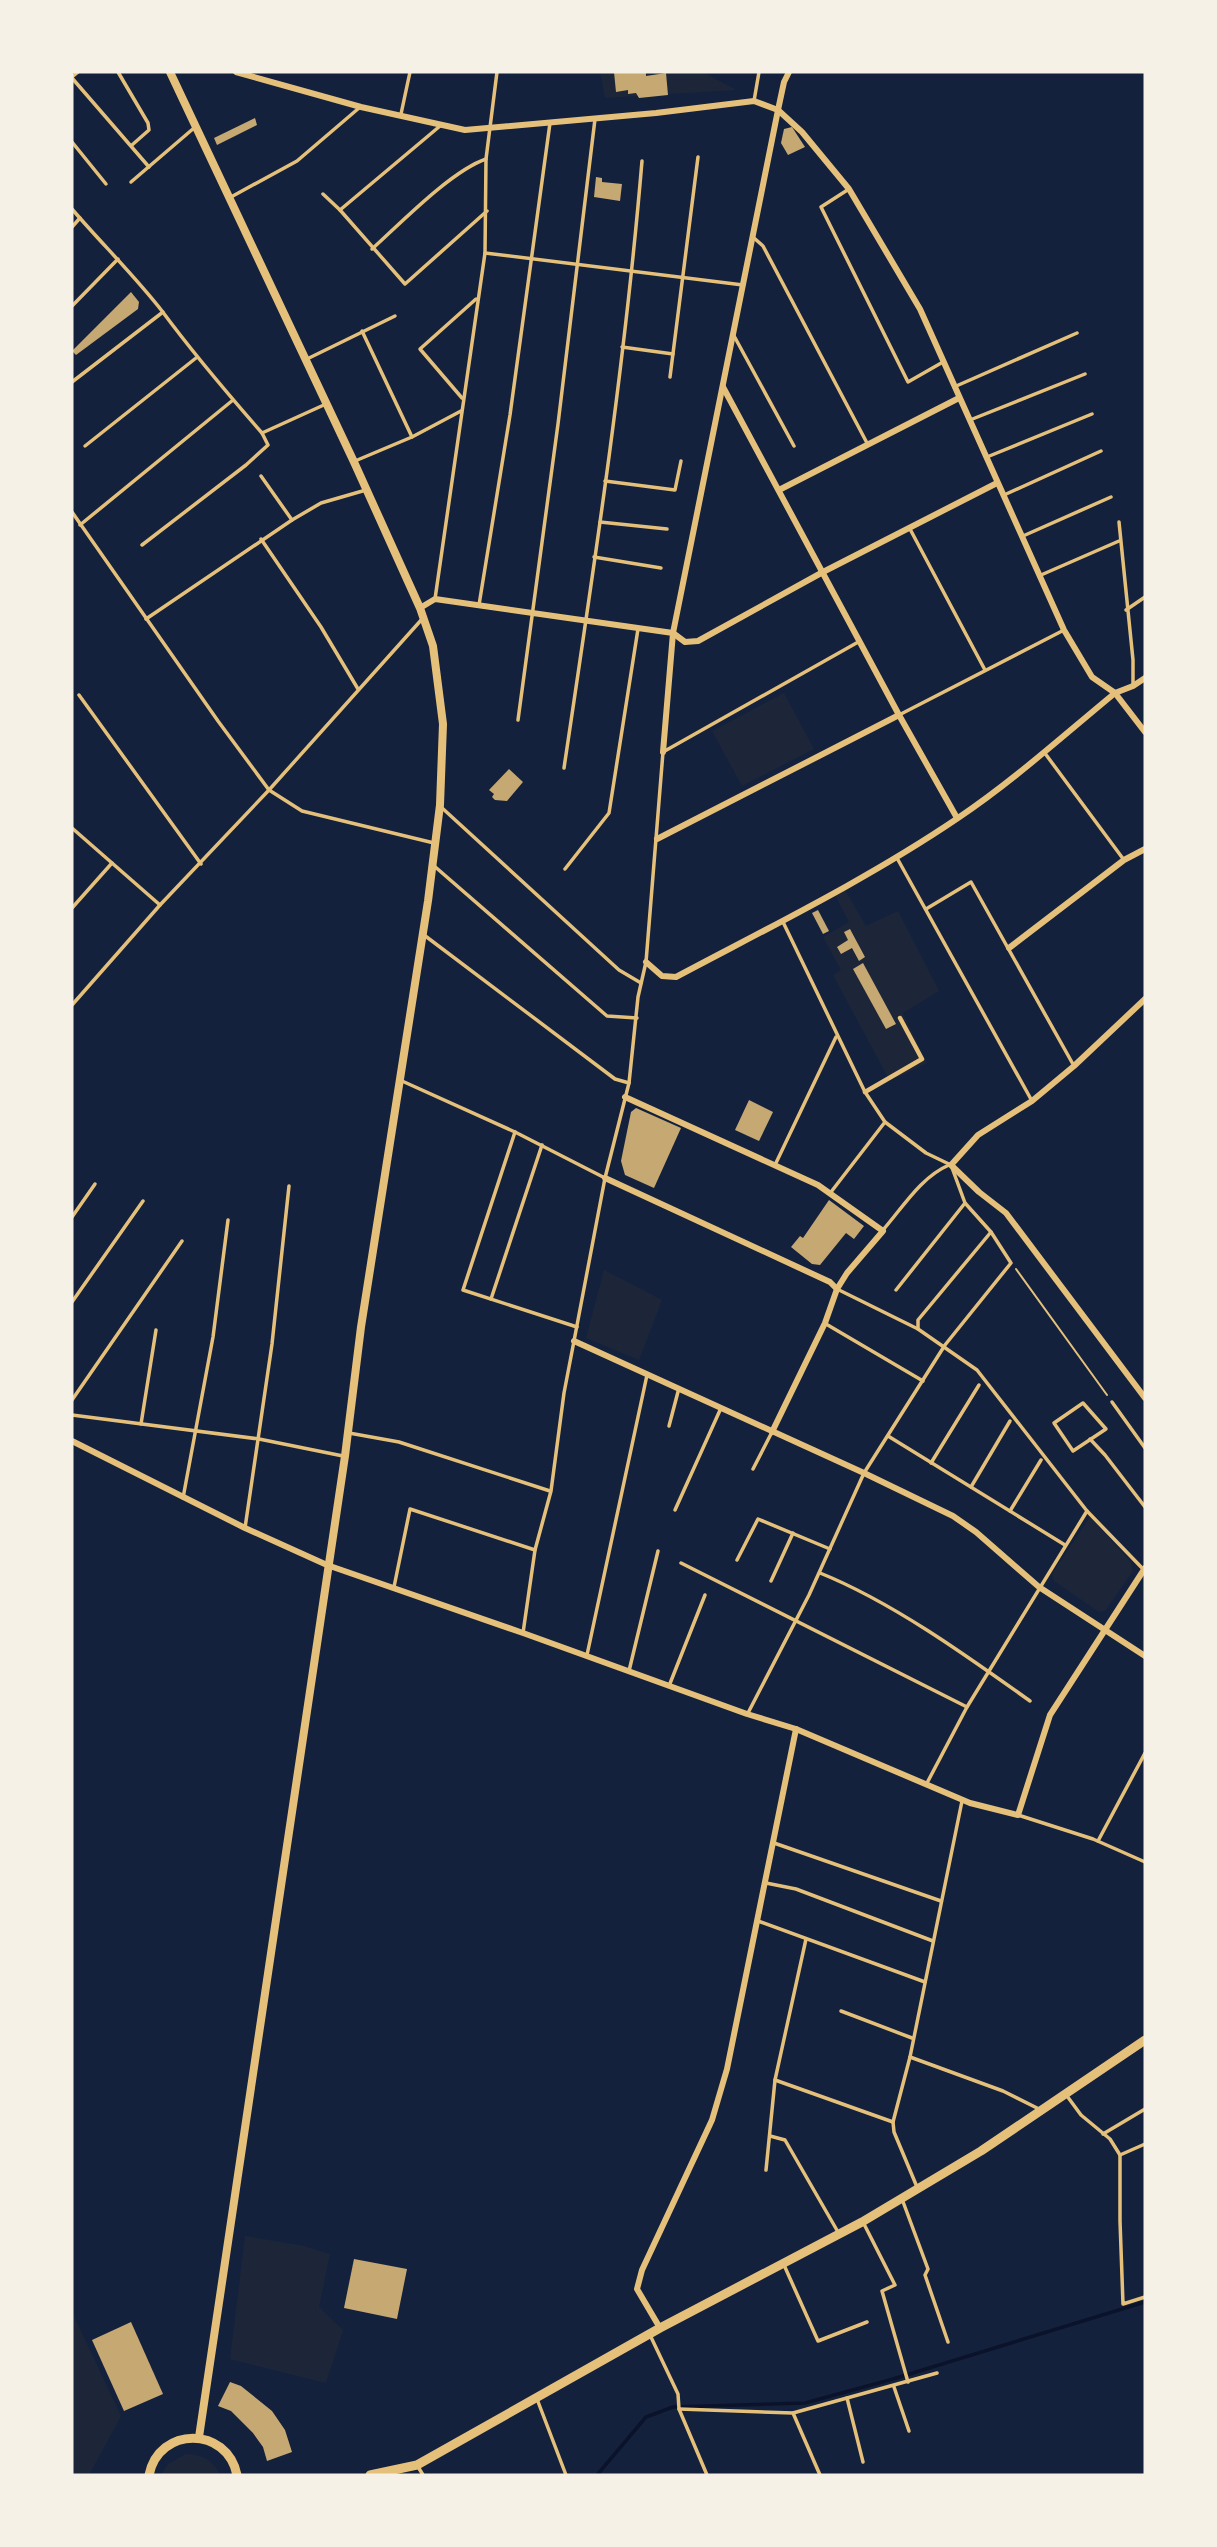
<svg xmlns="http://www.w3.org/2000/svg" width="1217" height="2547" font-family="'Work Sans',sans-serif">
<rect width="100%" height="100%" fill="#14213d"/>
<g fill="#1d2539">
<polygon points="600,72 703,72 736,90 605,98"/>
<polygon points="784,693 814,749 742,786 712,731"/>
<polygon points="845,890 866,926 898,911 939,991 903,1013 927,1063 890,1081 833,975 841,970 823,937 849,922 835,895"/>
<polygon points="604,1270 662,1300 639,1360 586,1338"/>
<polygon points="1090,1517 1131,1562 1133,1571 1105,1611 1099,1612 1054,1581 1052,1574"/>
<polygon points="245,2236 304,2246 330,2254 319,2307 343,2330 326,2383 230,2359"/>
<polygon points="72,2312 121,2416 89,2475 72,2475"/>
<path d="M186,2454C203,2455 213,2460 220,2475H161L168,2464Z"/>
</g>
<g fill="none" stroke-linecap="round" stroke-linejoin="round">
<polyline stroke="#0b132b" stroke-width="3.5" points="597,2475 646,2417 673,2407 805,2403 893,2379 1145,2302"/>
</g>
<g fill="#c6a872">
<polygon points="614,72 646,72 646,76 666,73 668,95 639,98 636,93 628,94 628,90 616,92"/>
<polygon points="255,118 257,125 217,145 214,138"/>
<polygon points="792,127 805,147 788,155 781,143 784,129"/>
<polygon points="596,177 602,178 602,182 622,184 620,201 594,197"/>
<polygon points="131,292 139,302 138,309 76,355 72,351"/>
<polygon points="509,769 523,782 507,801 495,800 492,797 494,794 489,790"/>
<polygon points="818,910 829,931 823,934 812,913"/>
<polygon points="850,929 865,957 859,961 852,948 841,954 837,947 848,940 844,932"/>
<polygon points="863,963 896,1024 886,1029 853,969"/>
<polygon points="749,1100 773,1112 759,1141 735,1130"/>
<polygon points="636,1108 681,1128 654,1188 625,1175 621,1161 631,1112"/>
<polygon points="829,1200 864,1226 854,1239 846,1233 820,1265 812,1264 791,1247 800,1236 803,1238"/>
<polygon points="354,2259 407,2269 397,2319 344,2308"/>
<polygon points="131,2322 163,2394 124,2411 92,2340"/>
<polygon points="230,2382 241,2386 272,2411 285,2430 292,2452 267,2461 263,2447 253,2433 231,2411 218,2406"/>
</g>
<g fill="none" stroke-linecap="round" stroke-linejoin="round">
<polyline stroke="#e5c07b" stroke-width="2" points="1016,1269 1107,1395"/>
<g stroke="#e5c07b" stroke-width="3.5">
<polyline points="118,72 148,123 149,130 132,145"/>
<polyline points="72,77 78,72"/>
<polyline points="72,78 149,167"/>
<polyline points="754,101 759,72"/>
<polyline points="401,114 410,72"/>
<polyline points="72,142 106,184"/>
<polyline points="131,182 194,128"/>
<polyline points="849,189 821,207 908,382 943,362"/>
<polyline points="323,194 340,210 405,284 487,211"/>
<polyline points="231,197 297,161 359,108"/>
<path d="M72,209C101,243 134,275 162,311C193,353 227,393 262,433L326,404"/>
<polyline points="340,210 440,126"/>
<polyline points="72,227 80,218"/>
<polyline points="754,238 763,246 867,443"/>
<path d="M372,249C401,223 451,171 486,159"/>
<polyline points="485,253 743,285"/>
<polyline points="72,306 118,259"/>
<polyline points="362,331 412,437"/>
<polyline points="733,334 794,446"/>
<polyline points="622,347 673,354"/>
<polyline points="307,359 395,316"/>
<polyline points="670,377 698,157"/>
<polyline points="72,382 163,312"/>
<polyline points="954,387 1077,333"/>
<polyline points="462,398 420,349 476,299"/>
<polyline points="970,420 1085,374"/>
<polyline points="85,446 196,358"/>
<polyline points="987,457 1092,414"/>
<polyline points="355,461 412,437 461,411"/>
<polyline points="261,476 292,520"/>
<polyline points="605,481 675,490 681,461"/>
<polyline points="1004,495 1101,451"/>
<polyline points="72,512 218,721 269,790 302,811 434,843"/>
<polyline points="600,522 667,529"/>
<polyline points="1119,522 1133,660 1133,684"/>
<polyline points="80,525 233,400"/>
<polyline points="910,529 985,670"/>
<polyline points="1023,536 1111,497"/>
<polyline points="261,539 321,627 358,689"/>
<polyline points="142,545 246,465 268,445 262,433"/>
<polyline points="594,557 661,568"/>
<polyline points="1041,575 1119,541"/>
<polyline points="435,599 485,253 486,159 497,72"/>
<polyline points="479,605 510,415 550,123"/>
<polyline points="1126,610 1145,597"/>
<polyline points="146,619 292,520 321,503 366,490"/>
<polyline points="79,695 201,864"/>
<polyline points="899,715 1064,630"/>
<polyline points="518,720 558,424 595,119"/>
<polyline points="1044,752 1124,860"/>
<path d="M564,768C594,567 625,364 642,161"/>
<polyline points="441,807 619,970 641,983"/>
<polyline points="72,828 160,905"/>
<polyline points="897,858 1032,1101"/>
<polyline points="433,865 607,1016 637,1018"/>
<polyline points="565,869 609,813 638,629"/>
<polyline points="72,908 112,863"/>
<polyline points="926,909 971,882 1074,1066"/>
<polyline points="424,935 615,1079 629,1083"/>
<polyline points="72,1005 160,905 269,790 423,618"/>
<polyline points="402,1081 515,1132 605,1178"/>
<polyline points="515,1132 463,1290 577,1327"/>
<polyline points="775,1165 836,1037"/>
<polyline points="831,1192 885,1122"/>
<polyline points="72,1217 95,1184"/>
<path d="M883,1230C903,1207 921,1177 949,1165"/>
<polyline points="837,1289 918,1329 977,1370 1087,1511 1144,1570"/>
<polyline points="896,1290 965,1203"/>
<polyline points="491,1299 542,1145"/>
<polyline points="72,1302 143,1201"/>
<polyline points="826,1324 923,1381"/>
<polyline points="918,1329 918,1320 991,1232"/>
<polyline points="72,1400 182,1241"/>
<polyline points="1112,1402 1145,1448"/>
<polygon points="1083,1403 1106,1429 1073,1451 1054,1423"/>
<polyline points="72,1415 259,1439 343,1456"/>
<polyline points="141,1424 156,1330"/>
<polyline points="669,1426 679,1388"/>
<polyline points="349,1433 399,1442 550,1491"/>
<polyline points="888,1436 1065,1545"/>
<polyline points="1090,1439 1105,1455 1145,1507"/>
<polyline points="931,1463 979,1385"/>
<polyline points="753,1469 772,1432"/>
<polyline points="971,1487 1010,1421"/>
<polyline points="183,1498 213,1337 228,1220"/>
<polyline points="675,1510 721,1408"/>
<polyline points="1010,1511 1041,1460"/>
<polyline points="245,1528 272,1344 289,1186"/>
<polyline points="737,1560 758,1519 830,1549"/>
<polyline points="681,1563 967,1707"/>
<path d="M820,1573C892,1602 967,1656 1030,1701"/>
<polyline points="771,1581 793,1533"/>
<polyline points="394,1587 410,1509 535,1550"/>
<polyline points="523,1633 535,1550 551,1491 564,1393 574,1341 605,1178 629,1083 638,997 646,962 663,752 860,641"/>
<polyline points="587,1655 647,1375"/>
<polyline points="629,1671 658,1551"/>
<polyline points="669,1686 705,1595"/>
<polyline points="748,1713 809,1595 864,1473 945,1345 1011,1263 991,1232 965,1203 951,1165 926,1153 885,1122 865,1092 783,922"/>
<polyline points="927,1783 967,1707 1087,1511"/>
<polyline points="1018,1815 1093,1839 1145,1862"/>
<polyline points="1098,1841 1145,1753"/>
<polyline points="774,1843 941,1901"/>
<polyline points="766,1883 796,1889 933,1941"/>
<polyline points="758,1921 925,1982"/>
<polyline points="841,2011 912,2038"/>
<polyline points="910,2057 1003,2091 1041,2110"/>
<polyline points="775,2080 893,2122"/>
<polyline points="1067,2096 1081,2115 1110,2139 1120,2155 1120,2221 1123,2304 1145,2297"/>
<polyline points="1103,2134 1145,2109"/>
<polyline points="770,2136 785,2140 838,2232"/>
<polyline points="1120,2155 1145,2144"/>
<polyline points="766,2170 775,2080 806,1939"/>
<polyline points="917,2187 894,2132 893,2122 910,2057 962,1801"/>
<polyline points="902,2199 928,2269 925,2275 948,2342"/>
<polyline points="864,2224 895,2285 882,2291 908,2382"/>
<polyline points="784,2265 818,2341 867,2322"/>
<polyline points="650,2335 678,2394 679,2409 707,2475"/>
<polyline points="894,2387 909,2431"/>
<polyline points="847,2398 863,2462"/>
<polyline points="537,2399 566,2475"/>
<polyline points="679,2409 793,2413 937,2373"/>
<polyline points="793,2413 820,2475"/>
<polyline points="417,2465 423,2475"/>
</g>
<polyline stroke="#e5c07b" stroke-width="4.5" points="865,1092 922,1059 900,1018"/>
<g stroke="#e5c07b" stroke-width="6">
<polyline points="236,72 361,107 465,130 656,113 754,101 778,110 802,132 849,189 920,309 1064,630 1092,677 1115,693 1145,732"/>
<polyline points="723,387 899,715 957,818"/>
<polyline points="779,490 959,398"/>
<polyline points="420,608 435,599 673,633 685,642 698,641 823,572 997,483"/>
<polyline points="663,752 673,633 778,110 784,82 789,72"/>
<polyline points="657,839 899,715"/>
<polyline points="1009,948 1124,860 1145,849"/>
<path d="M646,962L662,976L676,977C770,927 868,879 958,818C1013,781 1064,735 1115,693L1133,686L1145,678"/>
<polyline points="1145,999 1074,1066 1032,1101 978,1135 951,1165 979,1192 1006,1213 1145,1398"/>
<polyline points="625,1097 818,1185 883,1231 847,1273 837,1289 825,1323 772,1432"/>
<polyline points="605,1178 830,1282 837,1289"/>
<polyline points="574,1341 864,1473 953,1516 976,1532 1039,1587 1145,1656"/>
<polyline points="72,1441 245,1528 327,1565 523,1633 747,1714 796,1729 970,1803 1018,1815 1050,1715 1145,1568"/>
<polyline points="660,2328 637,2289 642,2270 712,2120 727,2069 796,1729"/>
</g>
<polyline stroke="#e5c07b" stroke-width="8" points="170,72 354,462 420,608 433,646 443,724 440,805 428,901 361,1327 345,1456 199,2437"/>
<g stroke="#e5c07b" stroke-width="9">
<path d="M149,2475C159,2426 227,2426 237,2475"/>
<polyline points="370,2475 417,2465 660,2328 862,2222 981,2151 1145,2040"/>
</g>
</g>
<rect width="1217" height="2547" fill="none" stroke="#f6f1e7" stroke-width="147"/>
</svg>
